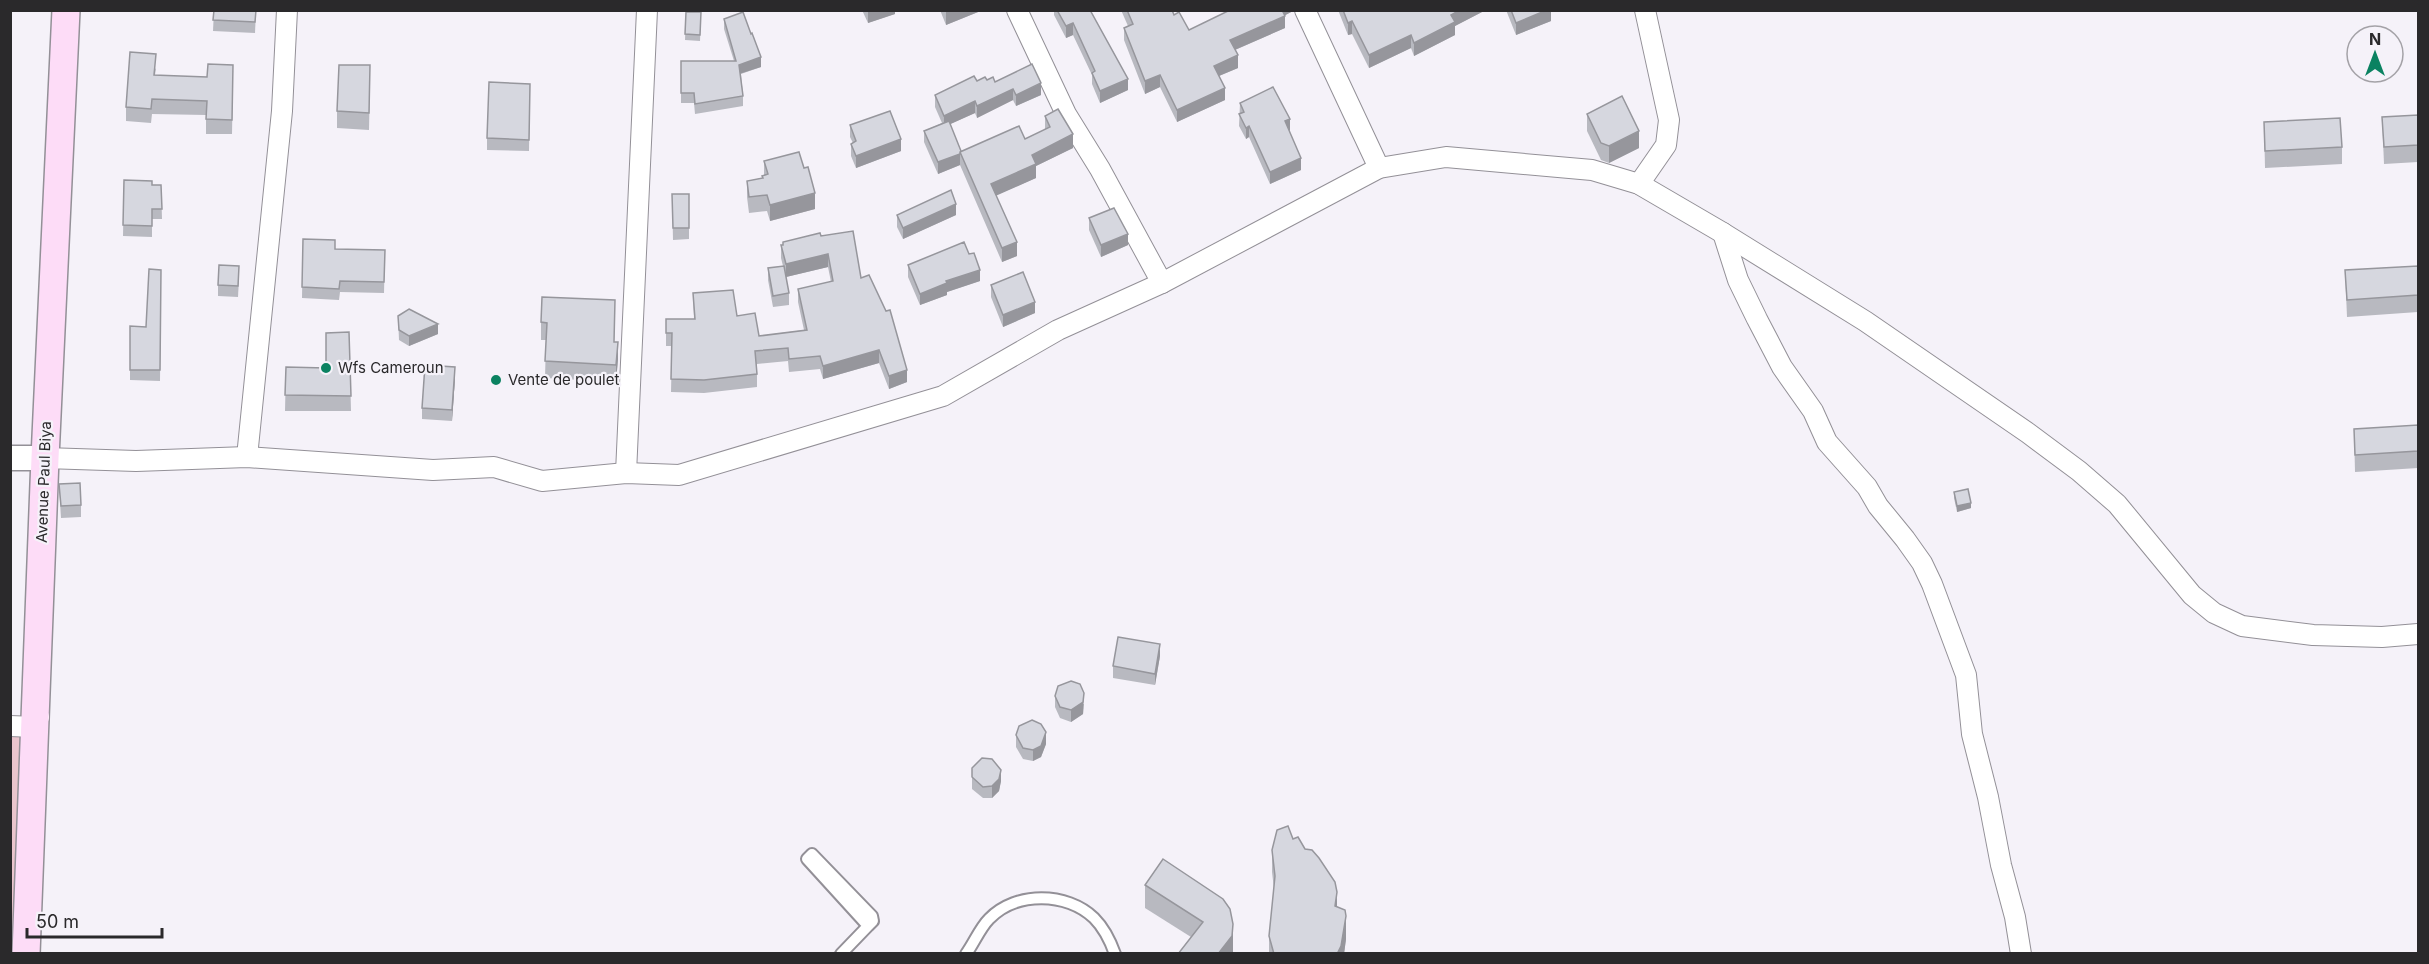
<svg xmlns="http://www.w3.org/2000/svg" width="2429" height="964" font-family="Inter,sans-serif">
<rect width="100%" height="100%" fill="#f5f2f9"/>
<polygon fill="#eac5cd" points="10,727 35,727 26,953 11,953"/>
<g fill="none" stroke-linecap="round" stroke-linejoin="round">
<g stroke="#939097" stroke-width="14">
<g id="service">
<polyline points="841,954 868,926 807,859 812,854 872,916 873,921 868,926"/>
<path d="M966,954C974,943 980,928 989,919C1016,891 1067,892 1094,918C1104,928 1110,940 1115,954"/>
</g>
</g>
<g stroke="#939097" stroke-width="22">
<g id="minor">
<polyline points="1017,10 1066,114 1100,169 1162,283"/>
<polyline points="1305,10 1379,168"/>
<polyline points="1639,184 1666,145 1669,120 1645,10"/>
<polyline points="1723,233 1738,280 1757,319 1782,367 1813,411 1827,442 1867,487 1878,506 1905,539 1922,563 1932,584 1966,675 1972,734 1988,797 2001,865 2015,917 2021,954"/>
<polyline points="247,457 282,111 287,10"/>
<polyline points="45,470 45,458 136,461 247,457 433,470 494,467 542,481 626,473 679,475 943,396 1058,330 1162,283 1379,168 1446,157 1592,170 1639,184 1723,233 1865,321 2028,433 2079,471 2117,504 2192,595 2214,613 2242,626 2313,635 2382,637 2418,634"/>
<polyline points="626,473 647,10"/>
<polyline points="10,726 35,727 39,717"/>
</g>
</g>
<g stroke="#939097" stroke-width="27">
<polyline id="tertiary" points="10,458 45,458"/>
</g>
<g stroke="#939097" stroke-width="30">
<polyline id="secondary" points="26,954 45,458 66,10"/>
</g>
<use href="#service" stroke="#fff" stroke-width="10"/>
<use href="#minor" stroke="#fff" stroke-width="20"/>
<use href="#tertiary" stroke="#fff" stroke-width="24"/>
<use href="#secondary" stroke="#fddcf7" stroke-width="27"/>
</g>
<g fill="#b8b9c0">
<polygon points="214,10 256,10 255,33 213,31"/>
<polygon points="862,10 895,10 895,14 868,23"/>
<polygon points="940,10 983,10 946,25"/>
<polygon points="1054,10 1090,10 1128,90 1100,103 1092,84 1092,75 1073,35 1066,38 1054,15"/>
<polygon points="1121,10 1172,10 1174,15 1189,30 1227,12 1227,10 1293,11 1285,15 1285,28 1235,50 1238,68 1219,76 1225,100 1177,122 1160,87 1145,94 1124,40 1124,28 1128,26"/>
<polygon points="1338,10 1482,10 1482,12 1455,26 1455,35 1414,56 1411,48 1369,68 1352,34 1348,35"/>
<polygon points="1506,10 1551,10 1551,21 1516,35"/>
<polygon points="686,12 701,12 700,41 685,40"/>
<polygon points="724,19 751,34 761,67 741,74 743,96 743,106 695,114 694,103 681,103 681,61 734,61 724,29"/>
<polygon points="156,68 155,75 233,79 232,134 206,134 206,115 152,114 151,123 126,121 126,107"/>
<polygon points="987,80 1041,95 1016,106 1013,100 977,118 975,113 950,124 961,151 1025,139 1045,130 1045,116 1073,148 1036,166 1036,178 996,195 1017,256 1002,262 960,165 938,174 924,142 924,131 942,123 935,107 935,95 977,81"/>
<polygon points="370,83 369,130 337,128 337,111"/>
<polygon points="530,84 529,151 487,150 487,138"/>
<polygon points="1240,103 1290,130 1289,131 1301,170 1270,184 1249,137 1246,139 1239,126"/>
<polygon points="1587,114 1639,148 1609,163 1601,160 1587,131"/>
<polygon points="2418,115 2418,162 2384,164 2382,117"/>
<polygon points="2264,122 2342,147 2342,164 2265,168"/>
<polygon points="850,125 901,151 856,168 851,156 851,144 853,143 850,137"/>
<polygon points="764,161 815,209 770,221 767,211 749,213 747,197 747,181 762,178 762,176 764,175"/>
<polygon points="124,180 152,185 161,185 162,219 152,219 152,237 123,236"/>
<polygon points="672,194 689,194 689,239 673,240"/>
<polygon points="897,215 956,215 903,239 897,227"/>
<polygon points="1089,218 1128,245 1101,257 1089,230"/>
<polygon points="821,236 861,278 907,382 889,389 879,363 823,379 820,369 789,372 788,361 757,364 757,387 704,393 671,392 672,346 666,346 666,319 694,319 693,293 737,316 759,336 804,330 798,302 798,289 831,282 828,267 786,277 789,293 789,305 773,307 768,280 768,268 783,266 781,258 781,245 783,245 783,242"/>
<polygon points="303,239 335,249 385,250 384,293 340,292 339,300 302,298"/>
<polygon points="908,265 980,281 947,292 947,295 920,305 908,277"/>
<polygon points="2418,266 2418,312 2347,317 2345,270"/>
<polygon points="161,270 160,381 130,380 130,326 146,327"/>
<polygon points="239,278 238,297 218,296 218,285"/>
<polygon points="991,285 1035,313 1003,327 991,297"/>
<polygon points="398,316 438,334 409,346 399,340"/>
<polygon points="615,317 614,342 618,359 616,382 545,378 546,340 541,340 541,322"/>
<polygon points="349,332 351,411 285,411 286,367 326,368"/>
<polygon points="455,378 452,421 422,419 422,408"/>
<polygon points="2418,425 2418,468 2355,472 2354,429"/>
<polygon points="59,484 81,505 81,517 61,518"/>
<polygon points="1954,492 1971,508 1957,512 1954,498"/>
<polygon points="1160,656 1155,685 1113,678 1113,666"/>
<polygon points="1055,696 1084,704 1083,714 1071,722 1060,718 1055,707"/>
<polygon points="1016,735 1046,744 1041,757 1033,761 1023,759 1016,747"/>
<polygon points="972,768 1001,781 999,791 992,798 983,798 972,789"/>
<polygon points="1293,839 1337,907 1346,939 1344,954 1269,954 1269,936 1274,889 1272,872 1272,850"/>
<polygon points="1145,885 1230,909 1191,937 1145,908"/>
</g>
<g fill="#96969c">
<polygon points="870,10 895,10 895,14 868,23 868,11"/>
<polygon points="946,10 983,10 946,25"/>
<polygon points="1280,10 1293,10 1293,11 1280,18"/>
<polygon points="1460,10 1482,10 1482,12 1455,26 1455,35 1414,56 1414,43 1451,15"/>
<polygon points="1547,10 1551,10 1551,21 1516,35 1516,23"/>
<polygon points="1285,16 1285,28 1230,52 1230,40"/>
<polygon points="1352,21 1352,34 1348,35 1348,23"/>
<polygon points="1073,23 1073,35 1066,38 1066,26"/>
<polygon points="1411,35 1411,48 1369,68 1369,55"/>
<polygon points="1238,55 1238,68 1214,78 1214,66"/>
<polygon points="761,57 761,67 739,74 739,65"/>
<polygon points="1160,75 1160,87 1145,94 1145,81"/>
<polygon points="1128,79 1128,90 1100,103 1100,91"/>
<polygon points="1041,83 1041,95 1016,106 1016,95"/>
<polygon points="1225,88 1225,100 1177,122 1177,110"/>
<polygon points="1013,89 1013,100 977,118 977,106"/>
<polygon points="975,101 975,113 944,127 944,116"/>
<polygon points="1290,119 1290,130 1285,133 1285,121"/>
<polygon points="1249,126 1249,137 1246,139 1246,128"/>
<polygon points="1639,131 1639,148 1609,163 1609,146"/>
<polygon points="1073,134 1073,148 1036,166 1036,178 991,198 991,184 1032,155"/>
<polygon points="901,139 901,151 856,168 856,156"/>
<polygon points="960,154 960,165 938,174 938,162"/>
<polygon points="1301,158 1301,170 1270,184 1270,172"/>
<polygon points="815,193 815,209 770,221 770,205"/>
<polygon points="956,204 956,215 903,239 903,228"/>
<polygon points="1128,234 1128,245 1101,257 1101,245"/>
<polygon points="1017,242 1017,256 1002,262 1002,248"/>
<polygon points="828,254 828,267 786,277 786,264"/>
<polygon points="980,270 980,281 947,292 947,295 920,305 920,294 946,281"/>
<polygon points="1035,302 1035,313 1003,327 1003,315"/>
<polygon points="438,324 438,334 409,346 409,336"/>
<polygon points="618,342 618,359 616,382 616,365"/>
<polygon points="879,350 879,363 823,379 823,366"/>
<polygon points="455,367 455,378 452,421 452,410"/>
<polygon points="907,370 907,382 889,389 889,376"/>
<polygon points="1971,503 1971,508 1957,512 1957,506"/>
<polygon points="1160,644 1160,656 1155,685 1155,674"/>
<polygon points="1084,693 1083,714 1071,722 1071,710"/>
<polygon points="1046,732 1046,744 1041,757 1033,761 1033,750"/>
<polygon points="1001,770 1001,781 999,791 992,798 992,786"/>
<polygon points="1337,892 1337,914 1335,906"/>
<polygon points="1346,916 1346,939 1344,954 1337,954"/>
<polygon points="1233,924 1233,954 1218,954"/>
</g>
<g fill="#d6d7df" stroke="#96969c" stroke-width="1.5">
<polygon points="214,10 256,10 255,22 213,20"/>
<polygon points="1057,10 1090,10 1128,79 1100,91 1092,73 1095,71 1073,23 1066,26"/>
<polygon points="1127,10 1172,10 1174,15 1179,12 1189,30 1230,10 1282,10 1285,16 1230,40 1238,55 1214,66 1225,88 1177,110 1160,75 1145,81 1124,28 1133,24"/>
<polygon points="1343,10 1460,10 1451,15 1455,22 1414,43 1411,35 1369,55 1352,21 1348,23"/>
<polygon points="1511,10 1547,10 1516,23"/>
<polygon points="686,12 701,12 700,35 685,34"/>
<polygon points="743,12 751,34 752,33 761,57 739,65 743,96 695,104 694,93 681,93 681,61 736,61 724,19"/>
<polygon points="130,52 156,54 154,75 207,77 208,64 233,65 232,120 206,119 207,101 152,99 151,109 126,107"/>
<polygon points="1032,64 1041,83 1016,95 1013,89 977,106 975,101 944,116 935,95 974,76 977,81 985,77 987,80 993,77 995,82"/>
<polygon points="339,65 370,65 369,113 337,111"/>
<polygon points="489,82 530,84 529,140 487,138"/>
<polygon points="1273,87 1290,119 1285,121 1301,158 1270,172 1249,126 1246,128 1239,114 1244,112 1240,103"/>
<polygon points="1622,96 1639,131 1609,146 1601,143 1587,114"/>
<polygon points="1058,109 1073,134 1032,155 1036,164 991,184 1017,242 1002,248 960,152 1019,126 1025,139 1050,127 1045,116"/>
<polygon points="890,111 901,139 856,156 851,144 856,141 850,125"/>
<polygon points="2418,115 2418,145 2384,147 2382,117"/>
<polygon points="2340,118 2342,147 2265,151 2264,122"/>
<polygon points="949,121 961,151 960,152 960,154 938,162 924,131"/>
<polygon points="799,152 804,168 808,167 815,193 770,205 767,195 749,197 747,181 763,178 762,176 768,174 764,161"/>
<polygon points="124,180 152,181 152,185 161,185 162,209 152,209 152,226 123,225"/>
<polygon points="951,190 956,204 903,228 897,215"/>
<polygon points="672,194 689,194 689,228 673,228"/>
<polygon points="1114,208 1128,234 1101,245 1089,218"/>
<polygon points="853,231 861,278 869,275 886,311 890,310 907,370 889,376 879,350 823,366 820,356 789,359 788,348 755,351 757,374 704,380 671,379 672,333 666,333 666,319 695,319 693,293 733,290 737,316 755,313 759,336 807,330 798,289 833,281 828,254 786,264 781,245 783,245 783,242 820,233 821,236"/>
<polygon points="303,239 335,240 335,249 385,250 384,282 340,281 339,289 302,287"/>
<polygon points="964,242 969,254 974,253 980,270 946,281 947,283 920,294 908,265"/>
<polygon points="219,265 239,266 238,286 218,285"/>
<polygon points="784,266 789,293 773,296 768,268"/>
<polygon points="2418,266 2418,295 2347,300 2345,270"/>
<polygon points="149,269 161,270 160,370 130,370 130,326 146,327"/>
<polygon points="1023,272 1035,302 1003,315 991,285"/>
<polygon points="542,297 615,300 614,342 618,342 616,365 545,361 547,323 541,322"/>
<polygon points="409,309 438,324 409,336 399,330 398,316"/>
<polygon points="349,332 351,396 285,395 286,367 326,368 326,333"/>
<polygon points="425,365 455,367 452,410 422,408"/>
<polygon points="2418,425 2418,451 2355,455 2354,429"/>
<polygon points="80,483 81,505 61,506 59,484"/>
<polygon points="1968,489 1971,503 1957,506 1954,492"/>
<polygon points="1118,637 1160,644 1155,674 1113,666"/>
<polygon points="1071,681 1080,684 1084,693 1083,702 1071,710 1060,707 1055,696 1058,686"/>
<polygon points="1032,720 1041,724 1046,732 1041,746 1033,750 1023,748 1016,735 1019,726"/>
<polygon points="982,758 992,759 1001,770 999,779 992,786 983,787 972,777 972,768"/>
<polygon points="1288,826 1293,839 1298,837 1305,849 1312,850 1319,858 1335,882 1337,892 1335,906 1345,910 1346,916 1341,946 1337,954 1274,954 1269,936 1275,876 1272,850 1277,830"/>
<polygon points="1163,859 1223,899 1230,909 1233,924 1232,936 1218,954 1178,954 1203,922 1145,885"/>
</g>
<g fill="#0b8261" stroke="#f5f2f9" stroke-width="2">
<circle cx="326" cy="368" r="6"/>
<circle cx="496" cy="380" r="6"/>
</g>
<g text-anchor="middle" stroke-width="4.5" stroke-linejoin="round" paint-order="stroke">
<g font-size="15" fill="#2a292b" stroke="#f5f2f9" text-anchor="start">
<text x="338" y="373">Wfs Cameroun</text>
<text x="508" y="385">Vente de poulet</text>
</g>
<g font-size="15" fill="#2a292b" stroke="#f5f2f9">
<text transform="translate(44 482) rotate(-88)" y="5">Avenue Paul Biya</text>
</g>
</g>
<rect width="2429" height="964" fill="none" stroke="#2a292b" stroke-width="24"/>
<g transform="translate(2375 54)"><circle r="28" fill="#f5f2f9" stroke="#a4a2a7" stroke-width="1.5"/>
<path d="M0-4.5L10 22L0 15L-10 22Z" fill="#0b8261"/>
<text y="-9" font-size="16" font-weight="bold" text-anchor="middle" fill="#2a292b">N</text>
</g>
<path d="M27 928v9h135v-9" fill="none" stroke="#2a292b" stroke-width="3"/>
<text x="36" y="928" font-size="18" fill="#2a292b" stroke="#f5f2f9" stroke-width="4.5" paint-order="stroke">50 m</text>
</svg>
